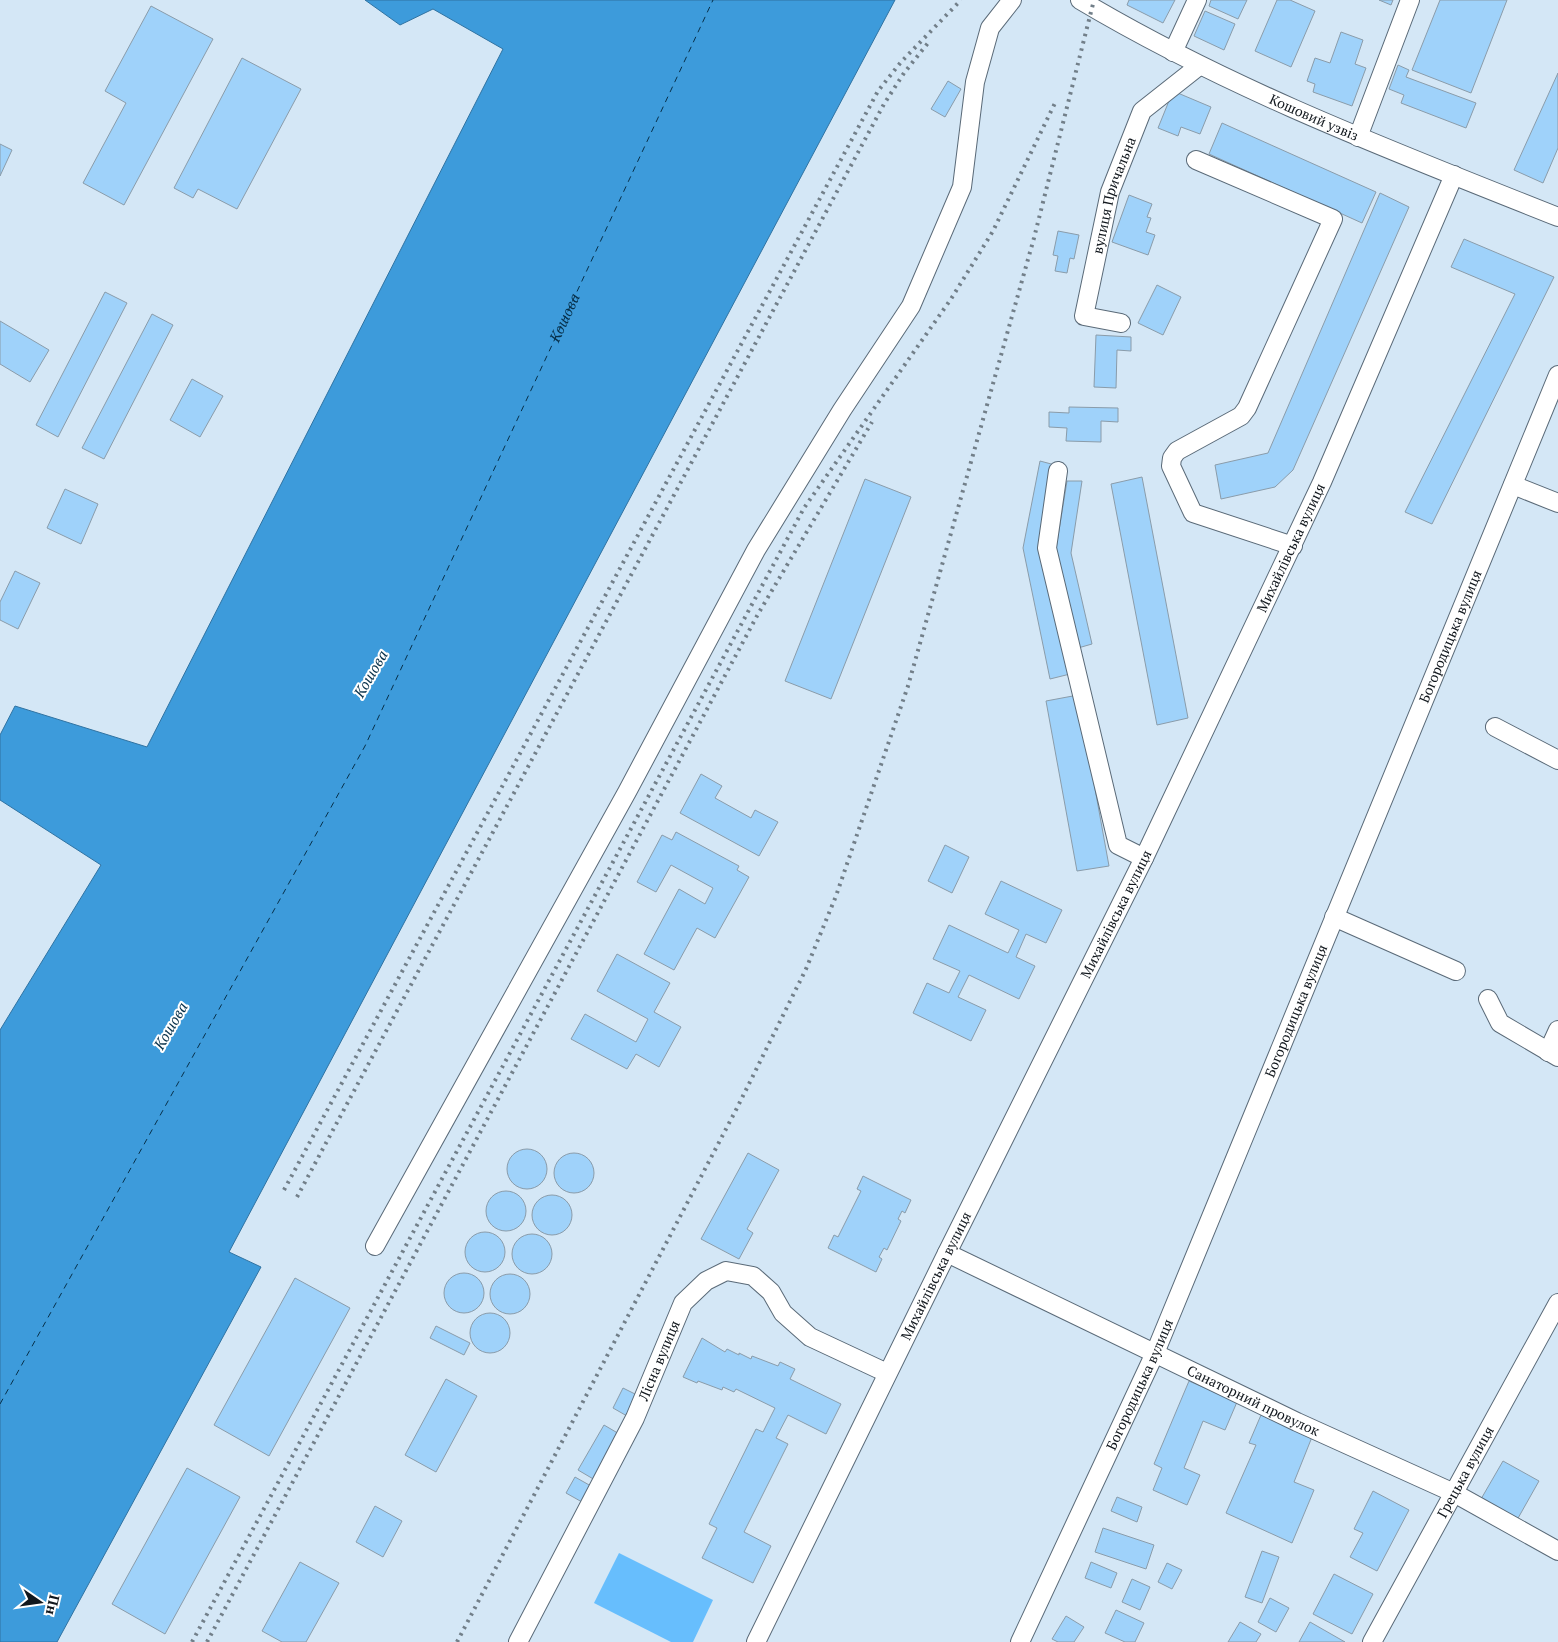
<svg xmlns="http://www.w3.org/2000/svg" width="1558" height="1642" font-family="'PT Serif',serif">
<rect width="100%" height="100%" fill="#d4e7f6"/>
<polygon fill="#67befd" points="619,1553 713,1600 693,1642 671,1642 594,1603"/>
<polygon fill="#3d9bdb" stroke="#3073a2" points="365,0 895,0 229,1252 261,1267 57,1642 0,1642 0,1030 101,865 0,800 0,735 15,706 147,747 503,49 433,9 400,25"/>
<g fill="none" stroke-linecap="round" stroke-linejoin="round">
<path stroke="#07304a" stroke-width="1" stroke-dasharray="6 5" stroke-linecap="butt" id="s1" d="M0,1404L365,746L713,0"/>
</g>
<g fill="#9fd2fa" stroke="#8a9caa">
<polygon points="1129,0 1175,0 1163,23 1127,5"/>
<polygon points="1211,0 1247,0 1238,19 1209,6"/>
<polygon points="1277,0 1290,0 1315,11 1291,67 1255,51"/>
<polygon points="1379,0 1393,0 1391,5"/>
<polygon points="1440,0 1507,0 1471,93 1412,70"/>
<polygon points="151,6 213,39 124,205 83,183 126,103 105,91"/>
<polygon points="1205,11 1235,24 1224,50 1194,36"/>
<polygon points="1341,32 1363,40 1355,64 1366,68 1352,106 1313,92 1315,84 1307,81 1315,58 1330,63"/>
<polygon points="242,58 301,89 237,209 198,189 193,198 174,188"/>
<polygon points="1398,65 1409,70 1406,77 1476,103 1466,128 1401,103 1404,95 1389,89"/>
<polygon points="1558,73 1558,148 1543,183 1514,170"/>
<polygon points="948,81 961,89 945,117 931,109"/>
<polygon points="1173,91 1211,107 1200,134 1181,127 1178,136 1158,128"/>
<polygon points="1222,123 1376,192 1362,223 1209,154"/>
<polygon points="0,144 12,150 0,176"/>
<polygon points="1380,193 1409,207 1293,470 1275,487 1221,499 1215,465 1268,453"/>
<polygon points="1129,195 1152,204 1147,217 1151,218 1146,232 1155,235 1148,255 1112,242"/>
<polygon points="1058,231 1079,235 1074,259 1070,258 1067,273 1055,271 1058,256 1053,255"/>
<polygon points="1464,239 1554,277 1432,524 1405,512 1515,294 1451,267"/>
<polygon points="1157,285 1181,297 1163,335 1138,323"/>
<polygon points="105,292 127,303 58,437 36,425"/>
<polygon points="152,314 173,325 104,459 82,448"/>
<polygon points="0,321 49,350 30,382 0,364"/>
<polygon points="1096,335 1131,337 1131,351 1117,350 1116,388 1094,387"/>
<polygon points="192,379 223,396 200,437 170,420"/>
<polygon points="1069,407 1118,408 1118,422 1101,421 1101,442 1066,441 1067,428 1049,427 1049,412 1069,413"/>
<polygon points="1040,461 1055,465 1040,545 1070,674 1050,679 1023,548"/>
<polygon points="1142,477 1188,718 1157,725 1111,484"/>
<polygon points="865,479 911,497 831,699 785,681"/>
<polygon points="1067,481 1082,481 1071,553 1092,644 1078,648 1055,555"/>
<polygon points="65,489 98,504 81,544 47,528"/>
<polygon points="15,571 40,583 18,629 0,620 0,602"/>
<polygon points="1078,695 1109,866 1077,871 1046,701"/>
<polygon points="701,774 722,786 715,798 751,818 755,810 778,822 759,856 680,813"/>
<polygon points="676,832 739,866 737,870 749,877 715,938 697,928 674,970 644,954 679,889 705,904 713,888 671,865 656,892 637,882 662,835 672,840"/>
<polygon points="945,845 969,857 952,893 928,881"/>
<polygon points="1001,881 1062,910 1046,943 1026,934 1016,957 1035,966 1019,999 969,975 958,997 986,1010 971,1041 913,1013 927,983 949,993 960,971 933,959 949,925 1008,953 1019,930 985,914"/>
<polygon points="617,954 670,983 654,1012 681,1027 659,1067 636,1054 627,1069 571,1039 585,1014 636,1042 648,1019 597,991"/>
<circle cx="527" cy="1169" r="20"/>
<circle cx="574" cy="1173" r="20"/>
<polygon points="748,1153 779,1170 747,1229 753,1233 739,1259 701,1239"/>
<polygon points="863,1176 911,1200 905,1213 902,1211 898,1219 901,1221 887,1250 884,1248 879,1257 882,1259 876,1272 828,1248 834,1235 838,1237 861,1191 857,1189"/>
<circle cx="506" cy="1211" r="20"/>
<circle cx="552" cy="1215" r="20"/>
<circle cx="485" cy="1252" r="20"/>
<circle cx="532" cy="1254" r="20"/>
<circle cx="464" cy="1293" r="20"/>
<circle cx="510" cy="1294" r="20"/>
<polygon points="295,1278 350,1308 269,1456 214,1425"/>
<circle cx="490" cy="1333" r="20"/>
<polygon points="436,1326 470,1343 464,1355 430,1338"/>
<polygon points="702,1338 725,1352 727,1349 739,1355 739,1353 751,1359 752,1356 778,1366 780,1362 795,1369 790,1379 841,1404 826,1434 788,1415 776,1438 788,1444 744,1532 771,1546 753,1583 702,1558 717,1528 709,1524 756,1429 763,1432 775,1408 736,1389 734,1392 723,1387 722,1390 698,1381 697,1383 683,1377"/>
<polygon points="446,1379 477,1396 436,1472 405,1455"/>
<polygon points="1189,1381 1237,1402 1225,1430 1203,1421 1184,1468 1200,1475 1187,1505 1153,1490 1162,1468 1154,1464"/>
<polygon points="623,1388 637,1395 627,1416 613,1408"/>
<polygon points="1261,1415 1312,1437 1294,1482 1314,1490 1292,1543 1226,1513 1256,1445 1249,1443"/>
<polygon points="604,1425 621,1435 595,1480 578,1470"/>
<polygon points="1503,1461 1539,1481 1517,1520 1481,1499"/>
<polygon points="187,1468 240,1497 165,1634 112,1604"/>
<polygon points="575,1477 591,1486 582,1502 566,1493"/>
<polygon points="1373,1491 1409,1510 1377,1571 1350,1557 1363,1533 1354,1529"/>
<polygon points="1117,1497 1142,1507 1137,1522 1111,1511"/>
<polygon points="375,1506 402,1521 383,1557 356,1542"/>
<polygon points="1103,1528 1154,1545 1146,1569 1095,1552"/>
<polygon points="1262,1551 1279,1557 1262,1603 1245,1597"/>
<polygon points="300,1562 339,1583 306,1642 282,1642 262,1631"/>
<polygon points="1091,1562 1117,1573 1111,1588 1085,1578"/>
<polygon points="1167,1563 1182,1570 1172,1589 1158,1582"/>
<polygon points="1334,1574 1373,1594 1352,1634 1313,1614"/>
<polygon points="1132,1579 1150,1587 1140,1610 1122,1602"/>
<polygon points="1270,1598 1289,1608 1276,1632 1258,1622"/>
<polygon points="1116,1610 1144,1623 1135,1642 1125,1642 1105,1633"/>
<polygon points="1066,1616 1084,1627 1074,1642 1058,1642 1052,1639"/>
<polygon points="1240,1622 1261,1634 1256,1642 1228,1642"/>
<polygon points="1310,1622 1345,1642 1299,1642"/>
</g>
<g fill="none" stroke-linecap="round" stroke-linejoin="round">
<g stroke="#5a6a78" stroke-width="20">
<g id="minor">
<path id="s2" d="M1080,0C1231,90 1395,152 1558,217"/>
<polyline points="1173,52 1197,0"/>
<polyline points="1358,137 1410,0"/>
<polyline points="1196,160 1333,219 1247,408 1241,416 1177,451 1172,458 1171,466 1193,513 1293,546"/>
<path id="s3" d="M1121,323L1084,316L1110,192L1142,111L1199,66"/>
<polyline points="1058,471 1047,548 1118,845 1144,858"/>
<polyline points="1513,485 1558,503"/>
<polyline points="1495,727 1558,760"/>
<polyline points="1334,917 1456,971"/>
<polyline points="1488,999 1500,1023 1558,1057"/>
<polyline points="1548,1052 1558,1030"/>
<polyline points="375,1246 627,792 756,550 842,410 911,306 962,187 975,82 990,28 1012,0"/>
<path id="s4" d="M947,1253L1297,1422L1454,1493L1558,1551"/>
<path id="s5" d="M518,1642L635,1418L683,1303L706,1281L726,1271L753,1276L771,1292L783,1313L810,1337L887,1373"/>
<path id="s6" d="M756,1642L947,1253L1144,858L1322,482L1454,175"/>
<path id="s7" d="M1020,1642L1155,1353L1558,375"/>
<path id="s8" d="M1372,1642L1558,1303"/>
</g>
</g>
<use href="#minor" stroke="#fff" stroke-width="18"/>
<g stroke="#727f89" stroke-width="4" stroke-dasharray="2.5 5" stroke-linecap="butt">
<polyline points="284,1190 878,91 901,62 961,0"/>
<polyline points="297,1197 884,104 904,73 928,43"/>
<polyline points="192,1642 804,508 951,299 993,231 1056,101"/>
<polyline points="207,1642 758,614 872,422"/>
<polyline points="457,1642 737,1108 806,969 836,896 908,686 1034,238 1094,0"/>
</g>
</g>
<g text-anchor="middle" stroke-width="4" stroke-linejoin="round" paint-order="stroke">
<g font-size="14" fill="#11171d" stroke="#fff">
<text dy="5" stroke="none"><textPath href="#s2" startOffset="262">Кошовий узвіз</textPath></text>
<text dy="5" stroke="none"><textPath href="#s3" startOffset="162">вулиця Причальна</textPath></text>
<text dy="5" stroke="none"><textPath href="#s6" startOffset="1218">Михайлівська вулиця</textPath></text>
<text dy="5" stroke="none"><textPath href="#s7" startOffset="1094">Богородицька вулиця</textPath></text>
<text dy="5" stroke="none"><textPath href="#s6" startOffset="812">Михайлівська вулиця</textPath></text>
<text dy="5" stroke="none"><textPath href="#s7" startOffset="689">Богородицька вулиця</textPath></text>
<text dy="5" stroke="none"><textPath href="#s6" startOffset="408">Михайлівська вулиця</textPath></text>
<text dy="5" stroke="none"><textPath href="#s5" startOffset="315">Лісна вулиця</textPath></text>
<text dy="5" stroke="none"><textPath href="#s7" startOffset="284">Богородицька вулиця</textPath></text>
<text dy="5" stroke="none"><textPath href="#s4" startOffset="340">Санаторний провулок</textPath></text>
<text dy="5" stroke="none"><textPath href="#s8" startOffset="194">Грецька вулиця</textPath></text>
</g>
<g font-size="15" font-style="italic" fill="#07304a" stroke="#fff">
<text dy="5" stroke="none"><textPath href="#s1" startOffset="1225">Кошова</textPath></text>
<text transform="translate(371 674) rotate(-60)" y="5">Кошова</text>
<text transform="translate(171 1026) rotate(-60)" y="5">Кошова</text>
</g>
</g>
<g transform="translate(40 1602) rotate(103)" stroke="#ffffff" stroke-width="4" paint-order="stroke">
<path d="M0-4L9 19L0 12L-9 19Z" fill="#11171d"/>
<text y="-8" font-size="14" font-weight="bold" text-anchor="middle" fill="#11171d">Пн</text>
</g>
</svg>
